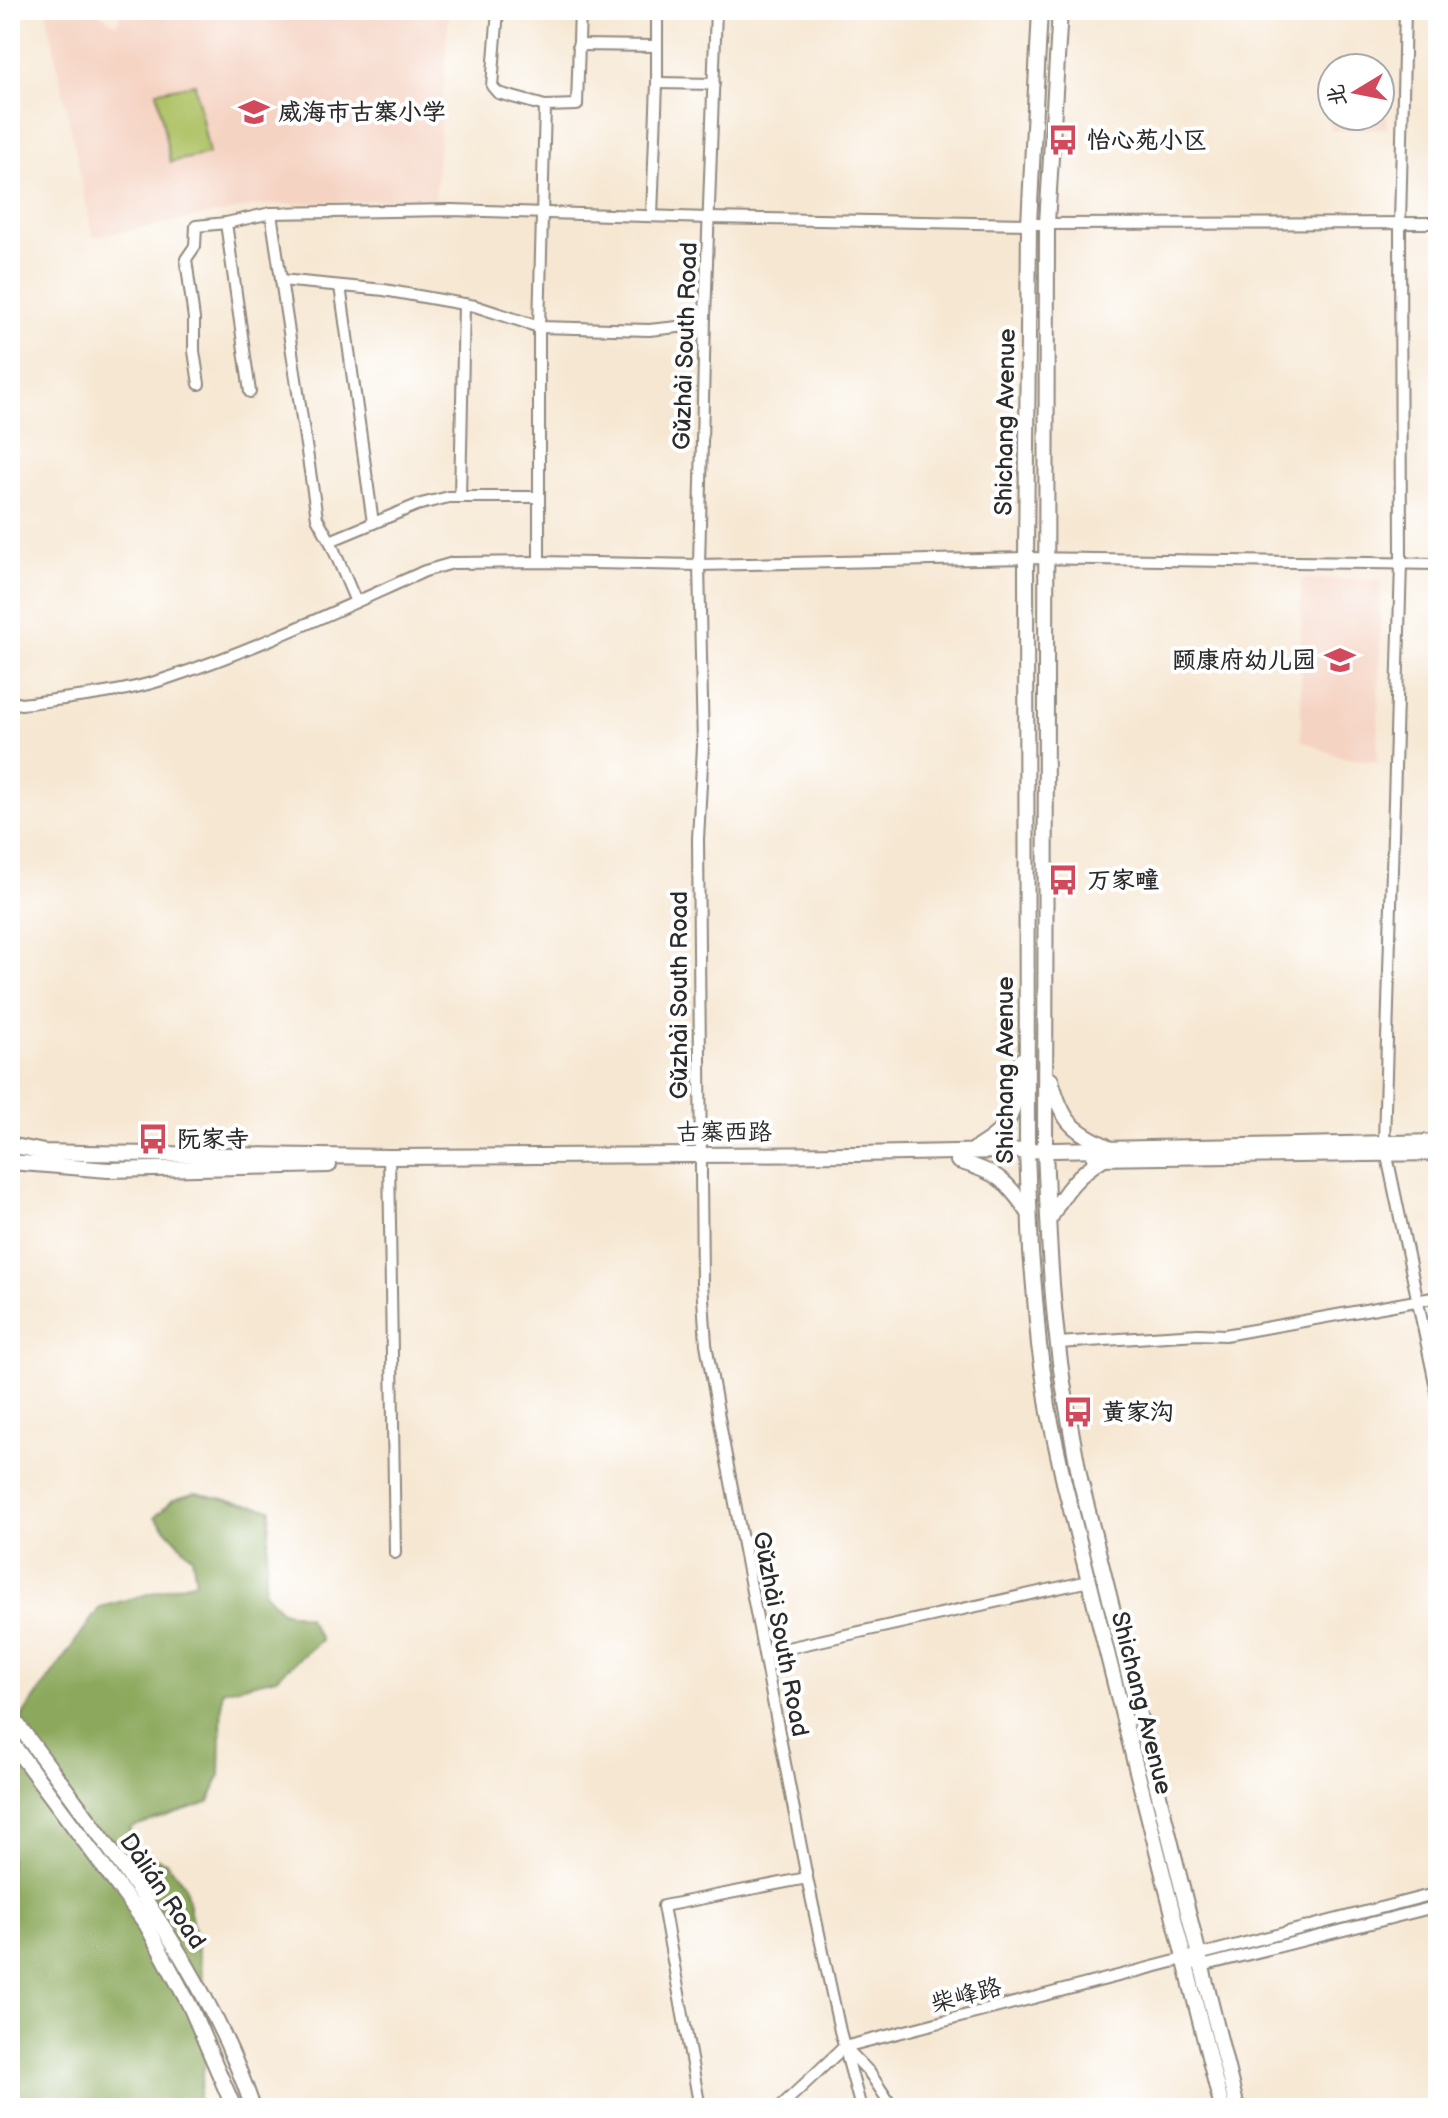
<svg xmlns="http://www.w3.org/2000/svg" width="1448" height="2118" font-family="'Balsamiq Sans','LXGW WenKai TC',sans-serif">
<rect width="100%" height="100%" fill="#fff"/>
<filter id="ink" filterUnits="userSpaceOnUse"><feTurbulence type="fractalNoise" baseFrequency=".0125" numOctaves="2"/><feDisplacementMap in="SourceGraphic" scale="16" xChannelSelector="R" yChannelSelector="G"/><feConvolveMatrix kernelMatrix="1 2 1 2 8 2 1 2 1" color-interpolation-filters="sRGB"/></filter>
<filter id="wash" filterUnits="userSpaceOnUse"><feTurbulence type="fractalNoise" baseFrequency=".006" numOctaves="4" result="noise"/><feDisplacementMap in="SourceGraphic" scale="32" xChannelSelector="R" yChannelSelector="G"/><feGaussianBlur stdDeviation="1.8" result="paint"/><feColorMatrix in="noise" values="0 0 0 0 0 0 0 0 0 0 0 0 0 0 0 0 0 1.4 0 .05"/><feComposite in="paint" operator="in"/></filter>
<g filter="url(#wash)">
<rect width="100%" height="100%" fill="#f6e7d2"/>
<g fill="#f5d3c2">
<polygon points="46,10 96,10 116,25 123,10 150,15 185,10 449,10 435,198 261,205 93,237"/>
<polygon points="1386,96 1387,128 1330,131 1328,99 1332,99 1332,116 1380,116 1380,97"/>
<polygon points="1301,579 1381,580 1377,762 1340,757 1301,740"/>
</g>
<polygon fill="#afc266" stroke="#6d7648" stroke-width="2" points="195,84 209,154 170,162 157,91"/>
<polygon fill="#8ba85b" stroke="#5b6a43" stroke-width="2" points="196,1493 271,1509 264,1592 281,1611 307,1617 321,1640 276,1678 222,1691 220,1776 209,1802 129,1828 140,1852 166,1862 185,1885 212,2023 197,2108 10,2108 10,1744 23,1715 100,1607 196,1581 192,1557 155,1517 173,1500"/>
</g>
<g filter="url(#ink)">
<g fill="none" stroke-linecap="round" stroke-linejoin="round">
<g stroke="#90897e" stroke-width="14">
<g id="minor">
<polyline points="498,10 492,86 498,93 545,106"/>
<polyline points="716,10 705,318 699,565 703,746 698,839 702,1283 706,1344 725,1451 807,1878 840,2031 861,2108"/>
<polyline points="1405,10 1400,224 1401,563 1384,1142 1438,1397"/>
<polyline points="578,45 656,46"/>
<polyline points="657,83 714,84"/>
<polyline points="271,213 317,518 330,541 356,602"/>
<polyline points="652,216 657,83 657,10"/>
<polyline points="226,223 250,392"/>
<polyline points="281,280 384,290 475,306 539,327 649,330 678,327 705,318"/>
<polyline points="340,286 373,523"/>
<polyline points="199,384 194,351 194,319 186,259 195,246 196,226 226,223 271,213 451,210 709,218 1029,224 1438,223"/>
<polyline points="460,497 464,304"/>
<polyline points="330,541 417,505 449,497 539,497"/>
<polyline points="539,562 539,327 545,106 577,105 580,10"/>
<path d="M10,701L21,704C69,698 119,694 165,679C254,650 340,609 425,571L453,563L539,562L699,565L1026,558L1438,564"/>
<polyline points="389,1157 395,1553"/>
<polyline points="1058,1343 1198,1334 1225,1335 1438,1297"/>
<polyline points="765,1653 1089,1581"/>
<polyline points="1196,1964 1202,1966 1438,1906"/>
<polyline points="846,2048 869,2072 893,2108"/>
<polyline points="700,2108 663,1906 807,1878"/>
<polyline points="779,2108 844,2047 1438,1893"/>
</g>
</g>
<g stroke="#90897e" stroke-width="18">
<g id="major">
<polyline points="1040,10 1029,224 1026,558 1027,1151 1031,1252 1039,1345 1049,1413 1064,1482 1222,2108"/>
<path d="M1060,10L1047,223L1045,1150C1048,1216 1050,1281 1058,1346C1063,1391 1072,1435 1080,1479L1237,2108"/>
<path d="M1051,1080C1062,1119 1069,1129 1106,1146"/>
<polyline points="10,1145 44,1152 83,1153 389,1157 857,1154 1438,1142"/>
<path d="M975,1149C1023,1121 1009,1108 1021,1060"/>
<polyline points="1094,1158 1438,1153"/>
<path d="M958,1161C998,1173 1005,1179 1029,1213"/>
<polyline points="10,1162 108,1170 329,1165"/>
<path d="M1051,1217C1064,1191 1079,1173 1104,1158"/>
<path d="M10,1714C101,1838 203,1960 253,2108"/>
<polyline points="10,1741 146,1924 190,2006 234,2108"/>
</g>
</g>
<use href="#minor" stroke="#fff" stroke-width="10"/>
<use href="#major" stroke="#fff" stroke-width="14"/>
</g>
</g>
<defs>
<g id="school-bare" transform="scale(2.4)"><path d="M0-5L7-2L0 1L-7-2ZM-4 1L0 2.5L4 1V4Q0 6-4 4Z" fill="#d1495b" stroke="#fff" stroke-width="2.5" paint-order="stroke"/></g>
<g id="bus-bare" transform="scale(2.4)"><path d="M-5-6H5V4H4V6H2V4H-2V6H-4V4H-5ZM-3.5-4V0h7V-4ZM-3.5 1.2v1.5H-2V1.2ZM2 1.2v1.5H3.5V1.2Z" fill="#d1495b" stroke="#fff" stroke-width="2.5" paint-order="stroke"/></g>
</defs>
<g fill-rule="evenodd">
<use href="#school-bare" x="254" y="112"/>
<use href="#bus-bare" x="1063" y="140"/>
<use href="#school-bare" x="1340" y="660"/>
<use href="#bus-bare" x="1063" y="880"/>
<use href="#bus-bare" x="153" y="1139"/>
<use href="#bus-bare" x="1078" y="1412"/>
</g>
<g text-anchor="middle" stroke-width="8" stroke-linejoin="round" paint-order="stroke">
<g font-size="24" font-weight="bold" fill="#2b2b2b" stroke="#fff" text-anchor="start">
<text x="278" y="120">威海市古寨小学</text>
<text x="1087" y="148">怡心苑小区</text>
<text x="1316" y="668" text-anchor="end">颐康府幼儿园</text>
<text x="1087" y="888">万家疃</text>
<text x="177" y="1147">阮家寺</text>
<text x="1102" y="1420">黄家沟</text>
</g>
<g font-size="24" fill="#2b2b2b" stroke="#fff">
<text transform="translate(685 346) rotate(-88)" y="8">Gǔzhài South Road</text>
<text transform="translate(1005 422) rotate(-89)" y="8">Shichang Avenue</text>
<text transform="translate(679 995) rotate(-90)" y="8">Gǔzhài South Road</text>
<text transform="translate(1005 1070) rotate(-90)" y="8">Shichang Avenue</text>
<text x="724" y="1140">古寨西路</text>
<text transform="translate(781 1634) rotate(79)" y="8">Gǔzhài South Road</text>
<text transform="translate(1142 1703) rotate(76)" y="8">Shichang Avenue</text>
<text transform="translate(163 1891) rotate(56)" y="8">Dàlián Road</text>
<text transform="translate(966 1995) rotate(-15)" y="8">柴峰路</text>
</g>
</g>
<rect width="1448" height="2118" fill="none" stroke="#fff" stroke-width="40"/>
<g transform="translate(1356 92) rotate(260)"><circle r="38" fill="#ffffff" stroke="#aaaaaa" stroke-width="2"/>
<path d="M0-6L14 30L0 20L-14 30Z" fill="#d1495b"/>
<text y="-12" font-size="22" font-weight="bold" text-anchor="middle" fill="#2b2b2b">北</text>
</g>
</svg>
